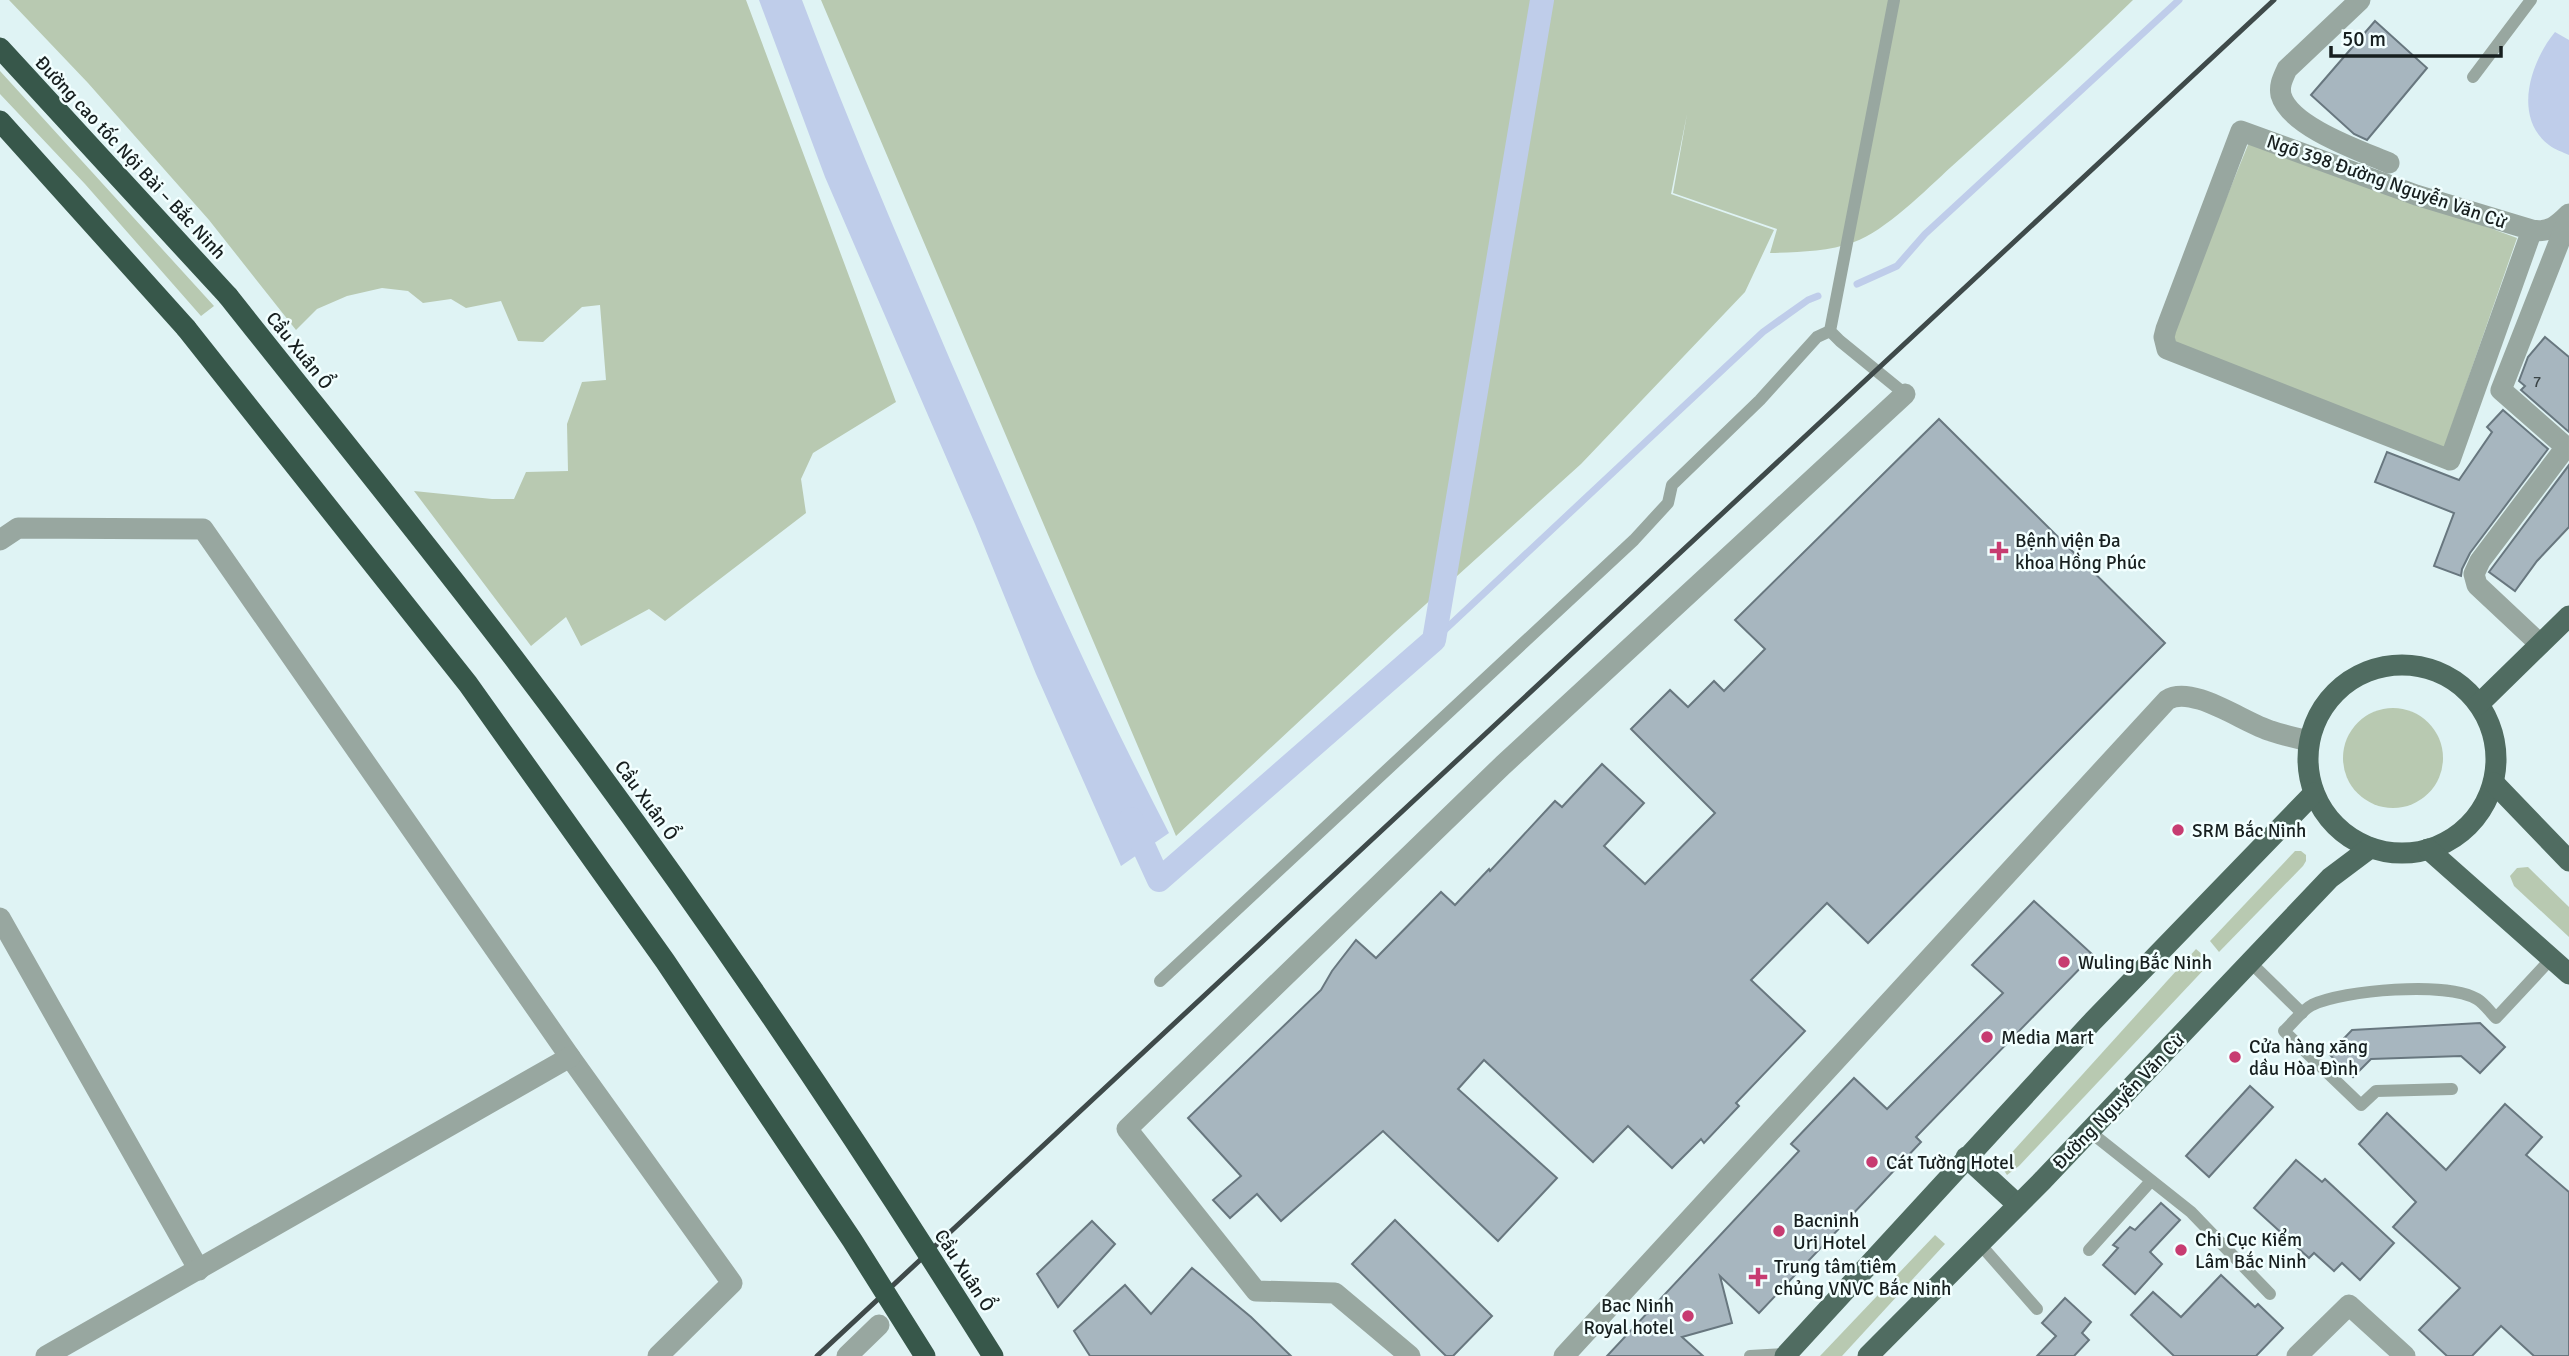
<svg xmlns="http://www.w3.org/2000/svg" width="2569" height="1356" font-family="Signika,sans-serif">
<rect width="100%" height="100%" fill="#dff3f4"/>
<g fill="#b8c9b1">
<polygon points="9,0 746,0 896,402 813,453 801,479 806,513 665,621 649,609 581,646 566,617 531,646 414,491 492,499 514,499 526,472 568,471 567,424 582,382 606,380 600,305 582,307 543,342 518,341 501,301 466,308 451,299 423,303 408,291 382,288 347,296 317,309 296,330 209,220 88,83"/>
<path d="M821,0H2133C2074,58 2012,112 1951,167C1927,189 1884,232 1854,242C1827,252 1798,252 1770,253L1777,229L1673,193L1687,114L1671,194L1774,230L1745,292L1581,464L1395,632L1176,836Z"/>
<polygon points="0,71 214,306 201,316 85,184 0,94"/>
<polygon points="2250,140 2517,238 2443,451 2174,343 2172,331"/>
<circle cx="2393" cy="758" r="50"/>
<polygon points="2295,851 2301,851 2306,855 2306,861 2303,866 2219,952 2210,941"/>
<polygon points="2528,867 2569,907 2569,937 2514,886 2510,876 2517,868"/>
<polygon points="2196,949 2211,962 2019,1166 2007,1175 2001,1166 2005,1160"/>
<polygon points="1935,1235 1945,1244 1842,1356 1820,1356"/>
</g>
<g fill="#bfcdea">
<path d="M759,0H802C848,122 900,242 951,362C1020,521 1089,679 1169,833L1121,866L1036,674L975,524L825,177Z"/>
<path d="M2555,32L2569,40V155C2563,152 2555,150 2549,145C2512,117 2531,61 2555,32Z"/>
</g>
<g fill="none" stroke-linecap="round" stroke-linejoin="round">
<g stroke="#bfcdea" stroke-width="7">
<polyline points="1857,284 1897,266 1925,234 2179,0"/>
<polyline points="1434,640 1763,332 1808,300 1818,296"/>
</g>
<polyline stroke="#bfcdea" stroke-width="24" points="1131,819 1159,880 1434,640 1542,0"/>
</g>
<g fill="#a7b6bf" stroke="#68777f" stroke-width="2">
<polygon points="2375,21 2427,68 2367,140 2354,134 2311,95"/>
<polygon points="2545,337 2569,357 2569,432 2521,390 2525,386 2519,381 2528,357"/>
<polygon points="2503,410 2548,449 2470,553 2462,569 2461,576 2434,566 2454,513 2375,482 2387,452 2459,480 2492,432 2487,427"/>
<polygon points="1939,419 2165,643 1868,943 1827,903 1751,980 1805,1031 1736,1103 1739,1106 1704,1143 1701,1139 1672,1168 1628,1126 1593,1162 1484,1060 1458,1089 1557,1178 1498,1241 1383,1131 1281,1221 1257,1194 1230,1218 1213,1200 1241,1176 1188,1118 1321,990 1332,971 1356,940 1376,958 1441,892 1455,905 1489,869 1490,871 1555,801 1562,807 1602,764 1644,803 1604,846 1645,884 1715,813 1631,729 1670,690 1688,707 1714,681 1724,691 1765,649 1735,620"/>
<polygon points="2569,465 2569,527 2537,561 2515,591 2489,572"/>
<polygon points="2034,901 2093,955 1916,1137 1921,1142 1759,1313 1720,1276 1732,1323 1682,1337 1703,1356 1607,1356 1799,1151 1791,1144 1854,1078 1887,1109 2003,993 1972,965"/>
<polygon points="2480,1023 2505,1047 2480,1073 2461,1056 2371,1059 2353,1077 2329,1054 2352,1030"/>
<polygon points="2250,1086 2273,1107 2209,1177 2186,1156"/>
<polygon points="2505,1104 2542,1137 2526,1155 2569,1192 2569,1356 2534,1356 2501,1326 2472,1356 2447,1356 2419,1330 2460,1288 2393,1227 2416,1202 2359,1144 2387,1113 2446,1170"/>
<polygon points="2296,1160 2322,1182 2325,1179 2394,1243 2360,1280 2342,1263 2334,1271 2314,1253 2309,1258 2254,1208"/>
<polygon points="2161,1203 2180,1220 2150,1252 2162,1264 2135,1294 2103,1265 2118,1248 2113,1245 2130,1227 2135,1230"/>
<polygon points="1395,1220 1492,1316 1453,1356 1446,1356 1352,1264"/>
<polygon points="1092,1221 1115,1244 1058,1307 1037,1274"/>
<polygon points="1192,1268 1251,1317 1291,1356 1090,1356 1074,1331 1125,1285 1151,1314"/>
<polygon points="2221,1275 2255,1307 2258,1304 2283,1328 2256,1356 2174,1356 2131,1315 2153,1292 2181,1317"/>
<polygon points="2065,1298 2091,1322 2082,1333 2089,1340 2074,1356 2037,1356 2056,1336 2042,1323"/>
</g>
<g fill="none" stroke-linecap="round" stroke-linejoin="round">
<g stroke="#98a7a0" stroke-width="12">
<polyline points="1894,0 1830,331 1840,341 1905,394"/>
<polyline points="2473,77 2531,0"/>
<polyline points="2250,962 2302,1013"/>
<polyline points="1160,981 1634,540 1668,503 1672,485 1760,400 1817,337 1830,331"/>
<path d="M2452,1089L2376,1091L2361,1105L2284,1031C2293,1023 2302,1010 2312,1005C2344,990 2446,981 2477,999C2484,1003 2490,1012 2496,1018L2551,959"/>
<polyline points="2089,1131 2191,1212 2270,1294"/>
<polyline points="1979,1243 2037,1309"/>
<polyline points="2089,1250 2151,1181"/>
<polyline points="1750,1356 1787,1354"/>
</g>
<g stroke="#98a7a0" stroke-width="21">
<path d="M2360,0L2287,69C2283,78 2279,85 2281,95C2290,127 2361,151 2389,163"/>
<path d="M2532,230L2450,460L2167,349L2164,337L2166,329L2241,131L2416,195L2532,230C2549,233 2557,226 2569,214"/>
<polyline points="0,540 18,528 203,529 570,1057 732,1283 658,1356"/>
<polyline points="2540,644 2477,585 2474,574 2480,561 2566,447 2501,390 2569,217"/>
<polyline points="0,918 199,1270"/>
<polyline points="46,1356 570,1057"/>
<polyline points="847,1356 879,1325"/>
<polyline points="1410,1356 1335,1293 1256,1291 1127,1129 1503,765 1905,394"/>
<path d="M1564,1356L2167,700C2192,684 2244,723 2271,731C2283,735 2296,738 2309,741"/>
<polyline points="2297,1356 2349,1305 2405,1356"/>
</g>
<g stroke="#506c61" stroke-width="21">
<circle cx="2402" cy="759" r="94"/>
<polyline points="2479,704 2569,616"/>
<polyline points="2494,783 2569,861"/>
<polyline points="2428,849 2569,974"/>
<polyline points="1966,1157 2018,1205"/>
<polyline points="1785,1356 2093,1021 2314,793"/>
<polyline points="1868,1356 2043,1180 2330,878 2370,848"/>
</g>
<g stroke="#37574a" stroke-width="21">
<polyline points="0,48 228,296"/>
<polyline points="0,121 186,328"/>
</g>
<polyline stroke="#3f4a4a" stroke-width="5" points="817,1356 2274,0"/>
<g stroke="#37574a" stroke-width="21">
<path d="M228,296C323,416 420,535 513,657C684,882 843,1117 993,1356"/>
<polyline points="186,328 468,684 665,961 852,1240 925,1356"/>
</g>
</g>
<g fill="#c73c71" stroke="#f2ffff" stroke-width="2.5">
<path d="M1995.5 540.5h7v7h7v7h-7v7h-7v-7h-7v-7h7z"/>
<circle cx="2178" cy="830" r="7"/>
<circle cx="2064" cy="962" r="7"/>
<circle cx="1987" cy="1037" r="7"/>
<circle cx="2235" cy="1057" r="7"/>
<circle cx="1872" cy="1162" r="7"/>
<circle cx="1779" cy="1231" r="7"/>
<circle cx="2181" cy="1250" r="7"/>
<path d="M1754.5 1266.5h7v7h7v7h-7v7h-7v-7h-7v-7h7z"/>
<circle cx="1688" cy="1316" r="7"/>
</g>
<g text-anchor="middle" stroke-width="5" stroke-linejoin="round" paint-order="stroke">
<g font-size="16" fill="#3b4547">
<text x="2537" y="387">7</text>
</g>
<g font-size="19" fill="#171f1f" stroke="#f2ffff">
<text transform="translate(131 157) rotate(47)" y="7">Đường cao tốc Nội Bài – Bắc Ninh</text>
<text transform="translate(2387 181) rotate(19)" y="7">Ngõ 398 Đường Nguyễn Văn Cừ</text>
<text transform="translate(300 350) rotate(51)" y="7">Cầu Xuân Ổ</text>
<text transform="translate(647 800) rotate(54)" y="7">Cầu Xuân Ổ</text>
<text transform="translate(2118 1101) rotate(-46)" y="7">Đường Nguyễn Văn Cừ</text>
<text transform="translate(965 1270) rotate(57)" y="7">Cầu Xuân Ổ</text>
</g>
<g font-size="19" fill="#171f1f" stroke="#f2ffff" text-anchor="start">
<text x="2015" y="547">Bệnh viện Đa<tspan x="2015" dy="22">khoa Hồng Phúc</tspan></text>
<text x="2192" y="837">SRM Bắc Ninh</text>
<text x="2078" y="969">Wuling Bắc Ninh</text>
<text x="2001" y="1044">Media Mart</text>
<text x="2249" y="1053">Cửa hàng xăng<tspan x="2249" dy="22">dầu Hòa Đình</tspan></text>
<text x="1886" y="1169">Cát Tường Hotel</text>
<text x="1793" y="1227">Bacninh<tspan x="1793" dy="22">Uri Hotel</tspan></text>
<text x="2195" y="1246">Chi Cục Kiểm<tspan x="2195" dy="22">Lâm Bắc Ninh</tspan></text>
<text x="1774" y="1273">Trung tâm tiêm<tspan x="1774" dy="22">chủng VNVC Bắc Ninh</tspan></text>
<text x="1674" y="1312" text-anchor="end">Bac Ninh<tspan x="1674" dy="22">Royal hotel</tspan></text>
</g>
</g>
<path d="M2331 46v10h170v-10" fill="none" stroke="#171f1f" stroke-width="3.5"/>
<text x="2342" y="46" font-size="21" fill="#171f1f" stroke="#f2ffff" stroke-width="5" paint-order="stroke">50 m</text>
</svg>
